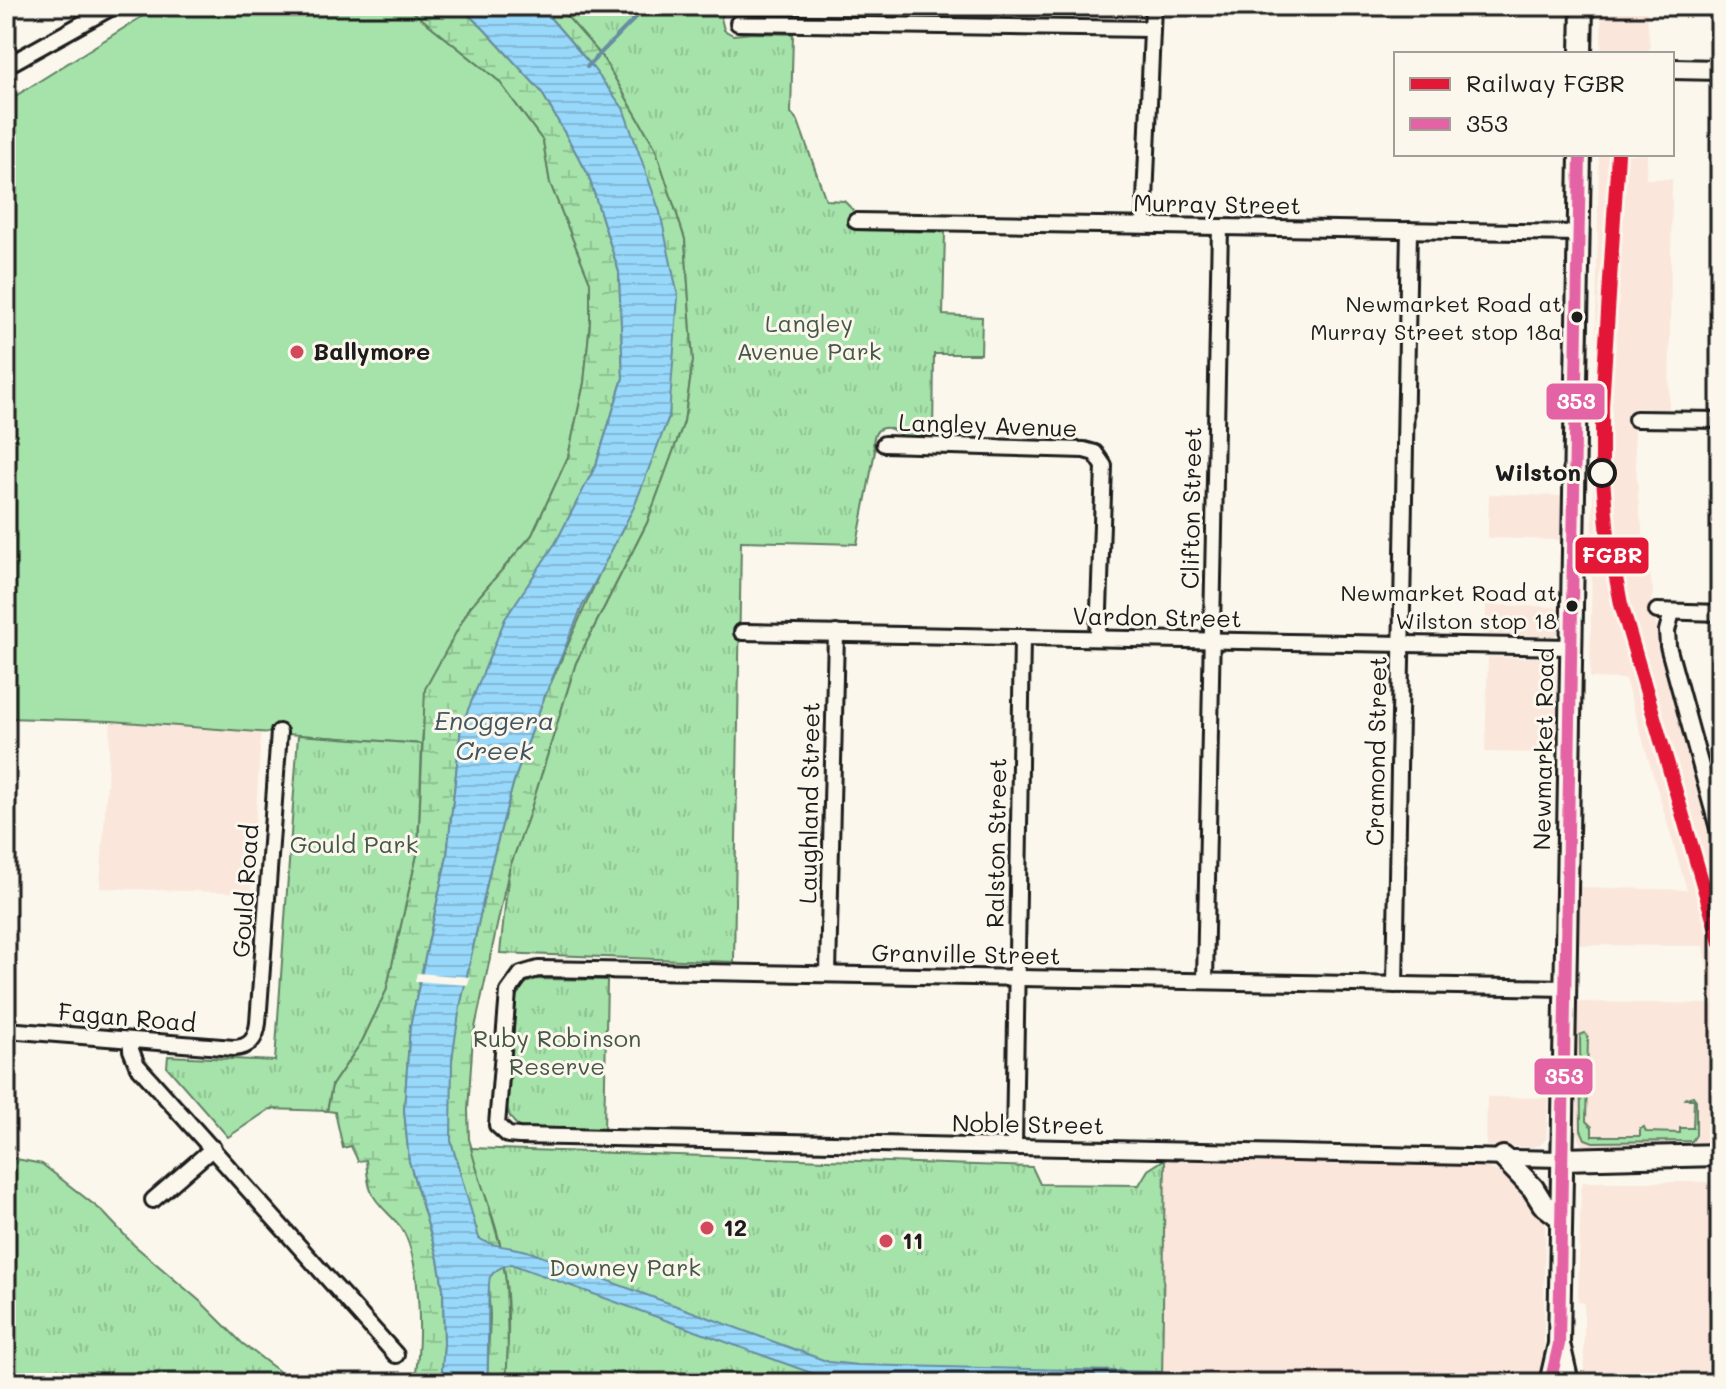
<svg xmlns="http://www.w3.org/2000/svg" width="1726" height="1389" font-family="Mali,sans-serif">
<defs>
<pattern id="wetland-marsh" width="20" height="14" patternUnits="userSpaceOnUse" patternTransform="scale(2)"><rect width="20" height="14" fill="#a6e3aa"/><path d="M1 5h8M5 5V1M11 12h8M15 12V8" fill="none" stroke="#8ec292"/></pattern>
<pattern id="park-tufts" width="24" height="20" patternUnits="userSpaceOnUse" patternTransform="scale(2)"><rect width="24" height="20" fill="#a6e3aa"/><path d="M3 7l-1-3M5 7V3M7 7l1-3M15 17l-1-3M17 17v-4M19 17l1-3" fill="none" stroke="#8ec292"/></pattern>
<pattern id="water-rules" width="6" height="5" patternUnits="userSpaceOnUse" patternTransform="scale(2)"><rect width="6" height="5" fill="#98d8fa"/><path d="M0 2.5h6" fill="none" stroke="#82b9d6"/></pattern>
</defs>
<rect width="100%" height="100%" fill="#fbf7ec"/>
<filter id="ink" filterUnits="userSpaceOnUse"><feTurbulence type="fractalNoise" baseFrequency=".0125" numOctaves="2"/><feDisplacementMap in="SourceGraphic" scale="16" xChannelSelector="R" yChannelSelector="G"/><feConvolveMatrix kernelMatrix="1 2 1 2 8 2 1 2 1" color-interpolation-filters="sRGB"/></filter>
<g filter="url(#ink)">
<g fill="#fae6db">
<polygon points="1602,6 1646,6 1650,49 1643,54 1605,54 1601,49"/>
<polygon points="1599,154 1647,154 1646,179 1672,179 1669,409 1632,408 1639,510 1653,592 1651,601 1664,662 1720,857 1720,1145 1592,1147 1581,1144 1577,1134 1576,1002 1713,1004 1704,946 1577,945 1578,887 1687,890 1625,679 1590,678"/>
<polygon points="1489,494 1561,496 1560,540 1488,538"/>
<polygon points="1486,605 1559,607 1558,633 1554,636 1486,635"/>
<polygon points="1488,657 1550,658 1557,661 1557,753 1485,752"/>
<polygon points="111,721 261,732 251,893 100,888"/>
<polygon points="1487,1097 1549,1098 1546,1139 1540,1145 1532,1147 1486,1146"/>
<polygon points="1165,1159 1468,1166 1487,1168 1509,1175 1542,1213 1545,1227 1543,1383 1162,1383"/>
<polygon points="1583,1182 1720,1182 1720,1383 1584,1383 1584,1303 1578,1302 1581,1189"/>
</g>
<g fill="#a6e3aa" stroke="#618063" stroke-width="2">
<polygon points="159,6 406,6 499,81 543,141 550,183 590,282 590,322 584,383 568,457 532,535 470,607 426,689 422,744 111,721 6,718 6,102"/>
<polygon points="1585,1033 1588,1037 1586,1121 1592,1127 1592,1136 1640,1136 1640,1129 1644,1127 1646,1132 1680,1133 1680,1128 1693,1128 1694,1099 1684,1099 1693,1096 1696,1100 1696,1135 1692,1141 1593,1142 1585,1139 1581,1130 1580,1035"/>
</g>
<g fill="url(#wetland-marsh)" stroke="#618063" stroke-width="2">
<path d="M406,6H459L484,29L541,91L588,174L619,272L623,378L596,465L461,727L447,856L410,1027L404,1110L409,1161L438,1259L443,1288L444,1344L441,1383H414C422,1346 422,1262 402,1229C393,1216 376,1205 371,1191C367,1181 367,1169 366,1160L358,1161L351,1146L343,1148L335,1112L327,1111L332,1085L362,1041L386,991L418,850L425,689L470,607L532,535L568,457L584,383L590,322V282L550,183L543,141L499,81Z"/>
<polygon points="540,6 558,6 602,56 655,147 685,239 693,361 684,422 647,523 576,663 529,815 509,870 473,1037 468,1110 469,1139 500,1245 506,1281 508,1347 506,1383 487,1383 490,1315 488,1283 451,1141 450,1089 454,1034 491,865 514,781 542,703 669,417 590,64"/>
</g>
<g fill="url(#park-tufts)" stroke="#618063" stroke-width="2">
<path d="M558,6H754V10L738,6L726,9L721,18L724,30L733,35L752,33L793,34L791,113L798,121L826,200L844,201L853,210L854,230L945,232L943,315L982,317L981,354H934L933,438C924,437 915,438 906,437C899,436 895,429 888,428C874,426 871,441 875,451L857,544L741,541L734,962L500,953L509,870L529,815L576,663L647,523L684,422L693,361L685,239L655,147L602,56Z"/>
<polygon points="298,735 422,744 418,850 386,991 362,1041 332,1085 327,1111 270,1109 228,1137 167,1067 168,1056 275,1061"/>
<path d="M536,979L607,980L604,1131L525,1129C512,1125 508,1114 505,1102L513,996L523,984Z"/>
<path d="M471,1148L1032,1167L1040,1184L1139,1185L1148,1170L1165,1159L1162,1383H506C509,1338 510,1293 501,1248C494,1214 479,1182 471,1148Z"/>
<polygon points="6,1157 42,1164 102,1211 134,1245 201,1302 242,1343 294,1383 18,1383 6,1335"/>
</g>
<path fill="url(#water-rules)" stroke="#668da1" stroke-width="2" d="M459,6H540L590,64L623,108L660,212L678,296L669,416L634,507L582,607L542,703L514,781L491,865L460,1007L452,1059L451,1141L479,1238C489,1246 512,1247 527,1251L829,1362L858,1365L1162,1372V1383H896L850,1382L825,1378L511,1264C503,1266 495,1269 490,1277C487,1282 489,1366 487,1383H441L444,1344L443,1288L438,1259L409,1161L404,1110L410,1027L447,856L461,727L505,619L556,542L596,465L623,378L619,272L588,174L541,91L484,29Z"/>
<polygon fill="#fbf7ec" points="417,973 470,977 468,985 415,981"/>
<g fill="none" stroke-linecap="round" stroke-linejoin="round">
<polyline stroke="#668da1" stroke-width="4" points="587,67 647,6"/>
<g stroke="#1c1c1c" stroke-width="20">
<g id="minor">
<polyline points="738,23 1152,29"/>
<polyline points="6,66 114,6"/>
<polyline points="856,221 1578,233"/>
<polyline points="1144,225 1153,6"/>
<polyline points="1636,419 1720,420"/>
<polyline points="884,444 1084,450 1095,453 1104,466 1098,638"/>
<polyline points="1657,611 1720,613"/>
<polyline points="1672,612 1667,631 1668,646 1720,836"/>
<polyline points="742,632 1571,647"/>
<polyline points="828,974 836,633"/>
<polyline points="1205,981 1220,227"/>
<polyline points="1395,985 1409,230"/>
<path d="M6,1030L234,1048C250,1047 256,1039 258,1023L279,732"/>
<polyline points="131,1040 131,1050 137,1065 396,1355"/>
<polyline points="1014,1146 1022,637"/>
<polyline points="1562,1159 519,1136 508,1135 497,1125 508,992 521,974 538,969 1566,988"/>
<polyline points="153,1200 213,1148"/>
</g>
</g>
<g stroke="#1c1c1c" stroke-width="24">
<polyline id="tertiary" points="1672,69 1720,70"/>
</g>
<g stroke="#1c1c1c" stroke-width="26">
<g id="secondary">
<polyline points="1581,54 1582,6"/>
<polyline points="1503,1157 1533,1188 1543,1204 1560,1217"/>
<polyline points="1562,1159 1720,1155"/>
<polyline points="1560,1348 1568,1383"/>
<polyline points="1550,1383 1559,1344 1580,154"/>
</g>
</g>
<use href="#minor" stroke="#fbf7ec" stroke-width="14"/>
<use href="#tertiary" stroke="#fbf7ec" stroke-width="18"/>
<use href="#secondary" stroke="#fbf7ec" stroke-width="20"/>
<g stroke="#fbf7ec" stroke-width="18">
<polyline id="bus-1" points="1550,1383 1559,1344 1580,154"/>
</g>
<use href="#bus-1" stroke="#e463a4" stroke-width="12"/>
<g stroke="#fbf7ec" stroke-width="20">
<polyline id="rail-1" points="1618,154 1602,406 1602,468 1608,536 1621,604 1720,943"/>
</g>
<use href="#rail-1" stroke="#e31837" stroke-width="14"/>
</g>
</g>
<g fill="#1c1c1c" stroke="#fbf7ec" stroke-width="3">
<circle cx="1577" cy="317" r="7"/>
<circle cx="1572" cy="606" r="7"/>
</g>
<g fill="#d1495b" stroke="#fbf7ec" stroke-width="3">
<circle cx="297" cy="352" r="8"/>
<circle cx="707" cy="1228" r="8"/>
<circle cx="886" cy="1241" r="8"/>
</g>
<circle fill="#fbf7ec" stroke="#1c1c1c" stroke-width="4" cx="1602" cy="473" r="13"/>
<g text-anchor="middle" stroke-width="6" stroke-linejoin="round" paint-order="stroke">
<g font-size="22" fill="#1c1c1c" stroke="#fbf7ec" text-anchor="end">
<text x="1562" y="312">Newmarket Road at<tspan x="1562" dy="28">Murray Street stop 18a</tspan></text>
<text x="1557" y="601">Newmarket Road at<tspan x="1557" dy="28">Wilston stop 18</tspan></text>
</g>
<g font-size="24" fill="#1c1c1c" stroke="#fbf7ec">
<text transform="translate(1217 205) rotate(1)" y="8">Murray Street</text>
<text transform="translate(988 426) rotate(2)" y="8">Langley Avenue</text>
<text transform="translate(1192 508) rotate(-89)" y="8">Clifton Street</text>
<text transform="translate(1157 618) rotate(1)" y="8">Vardon Street</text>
<text transform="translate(1544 749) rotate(-89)" y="8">Newmarket Road</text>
<text transform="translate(1377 751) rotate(-89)" y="8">Cramond Street</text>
<text transform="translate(810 803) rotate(-89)" y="8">Laughland Street</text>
<text transform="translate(997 843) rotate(-89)" y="8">Ralston Street</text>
<text transform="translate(246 891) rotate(-86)" y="8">Gould Road</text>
<text transform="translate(966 955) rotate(1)" y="8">Granville Street</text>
<text transform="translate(127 1018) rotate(5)" y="8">Fagan Road</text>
<text transform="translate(1028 1125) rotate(1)" y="8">Noble Street</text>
</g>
<g font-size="24" fill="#455847" stroke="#fbf7ec">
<text x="809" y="332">Langley<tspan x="809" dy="28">Avenue Park</tspan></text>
<text x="354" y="853">Gould Park</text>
<text x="557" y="1047">Ruby Robinson<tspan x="557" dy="28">Reserve</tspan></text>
<text x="625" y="1276">Downey Park</text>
</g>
<g font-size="24" font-weight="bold" fill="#1c1c1c" stroke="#fbf7ec" text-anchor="start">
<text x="313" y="360">Ballymore</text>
<text x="723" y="1236">12</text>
<text x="902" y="1249">11</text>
</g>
<g font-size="24" font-weight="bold" fill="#1c1c1c" stroke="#fbf7ec" text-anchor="end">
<text x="1581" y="481">Wilston</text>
</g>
<g font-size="26" font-style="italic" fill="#41545f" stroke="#fbf7ec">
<text x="494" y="730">Enoggera<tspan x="494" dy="30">Creek</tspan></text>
</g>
</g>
<g stroke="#fbf7ec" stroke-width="3">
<rect x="1545" y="382" width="61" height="39" rx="8" fill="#e463a4"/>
<rect x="1574" y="536" width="76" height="39" rx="8" fill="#e31837"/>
<rect x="1533" y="1057" width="61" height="39" rx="8" fill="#e463a4"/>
</g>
<g font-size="22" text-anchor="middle" font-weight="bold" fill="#fff">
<text x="1576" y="409">353</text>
<text x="1612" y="563">FGBR</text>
<text x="1564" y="1084">353</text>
</g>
<rect width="1726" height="1389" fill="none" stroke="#fbf7ec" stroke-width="32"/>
<rect x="16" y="16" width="1694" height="1357" fill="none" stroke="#1c1c1c" stroke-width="3" filter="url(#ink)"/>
<rect x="1394" y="52" width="280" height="104" fill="#fbf7ec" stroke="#a29f99" stroke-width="2"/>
<rect x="1410" y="78" width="40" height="12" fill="#e31837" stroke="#a29f99" stroke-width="2"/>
<text x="1466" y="92" font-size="24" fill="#1c1c1c">Railway FGBR</text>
<rect x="1410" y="118" width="40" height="12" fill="#e463a4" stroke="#a29f99" stroke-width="2"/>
<text x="1466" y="132" font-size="24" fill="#1c1c1c">353</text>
</svg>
